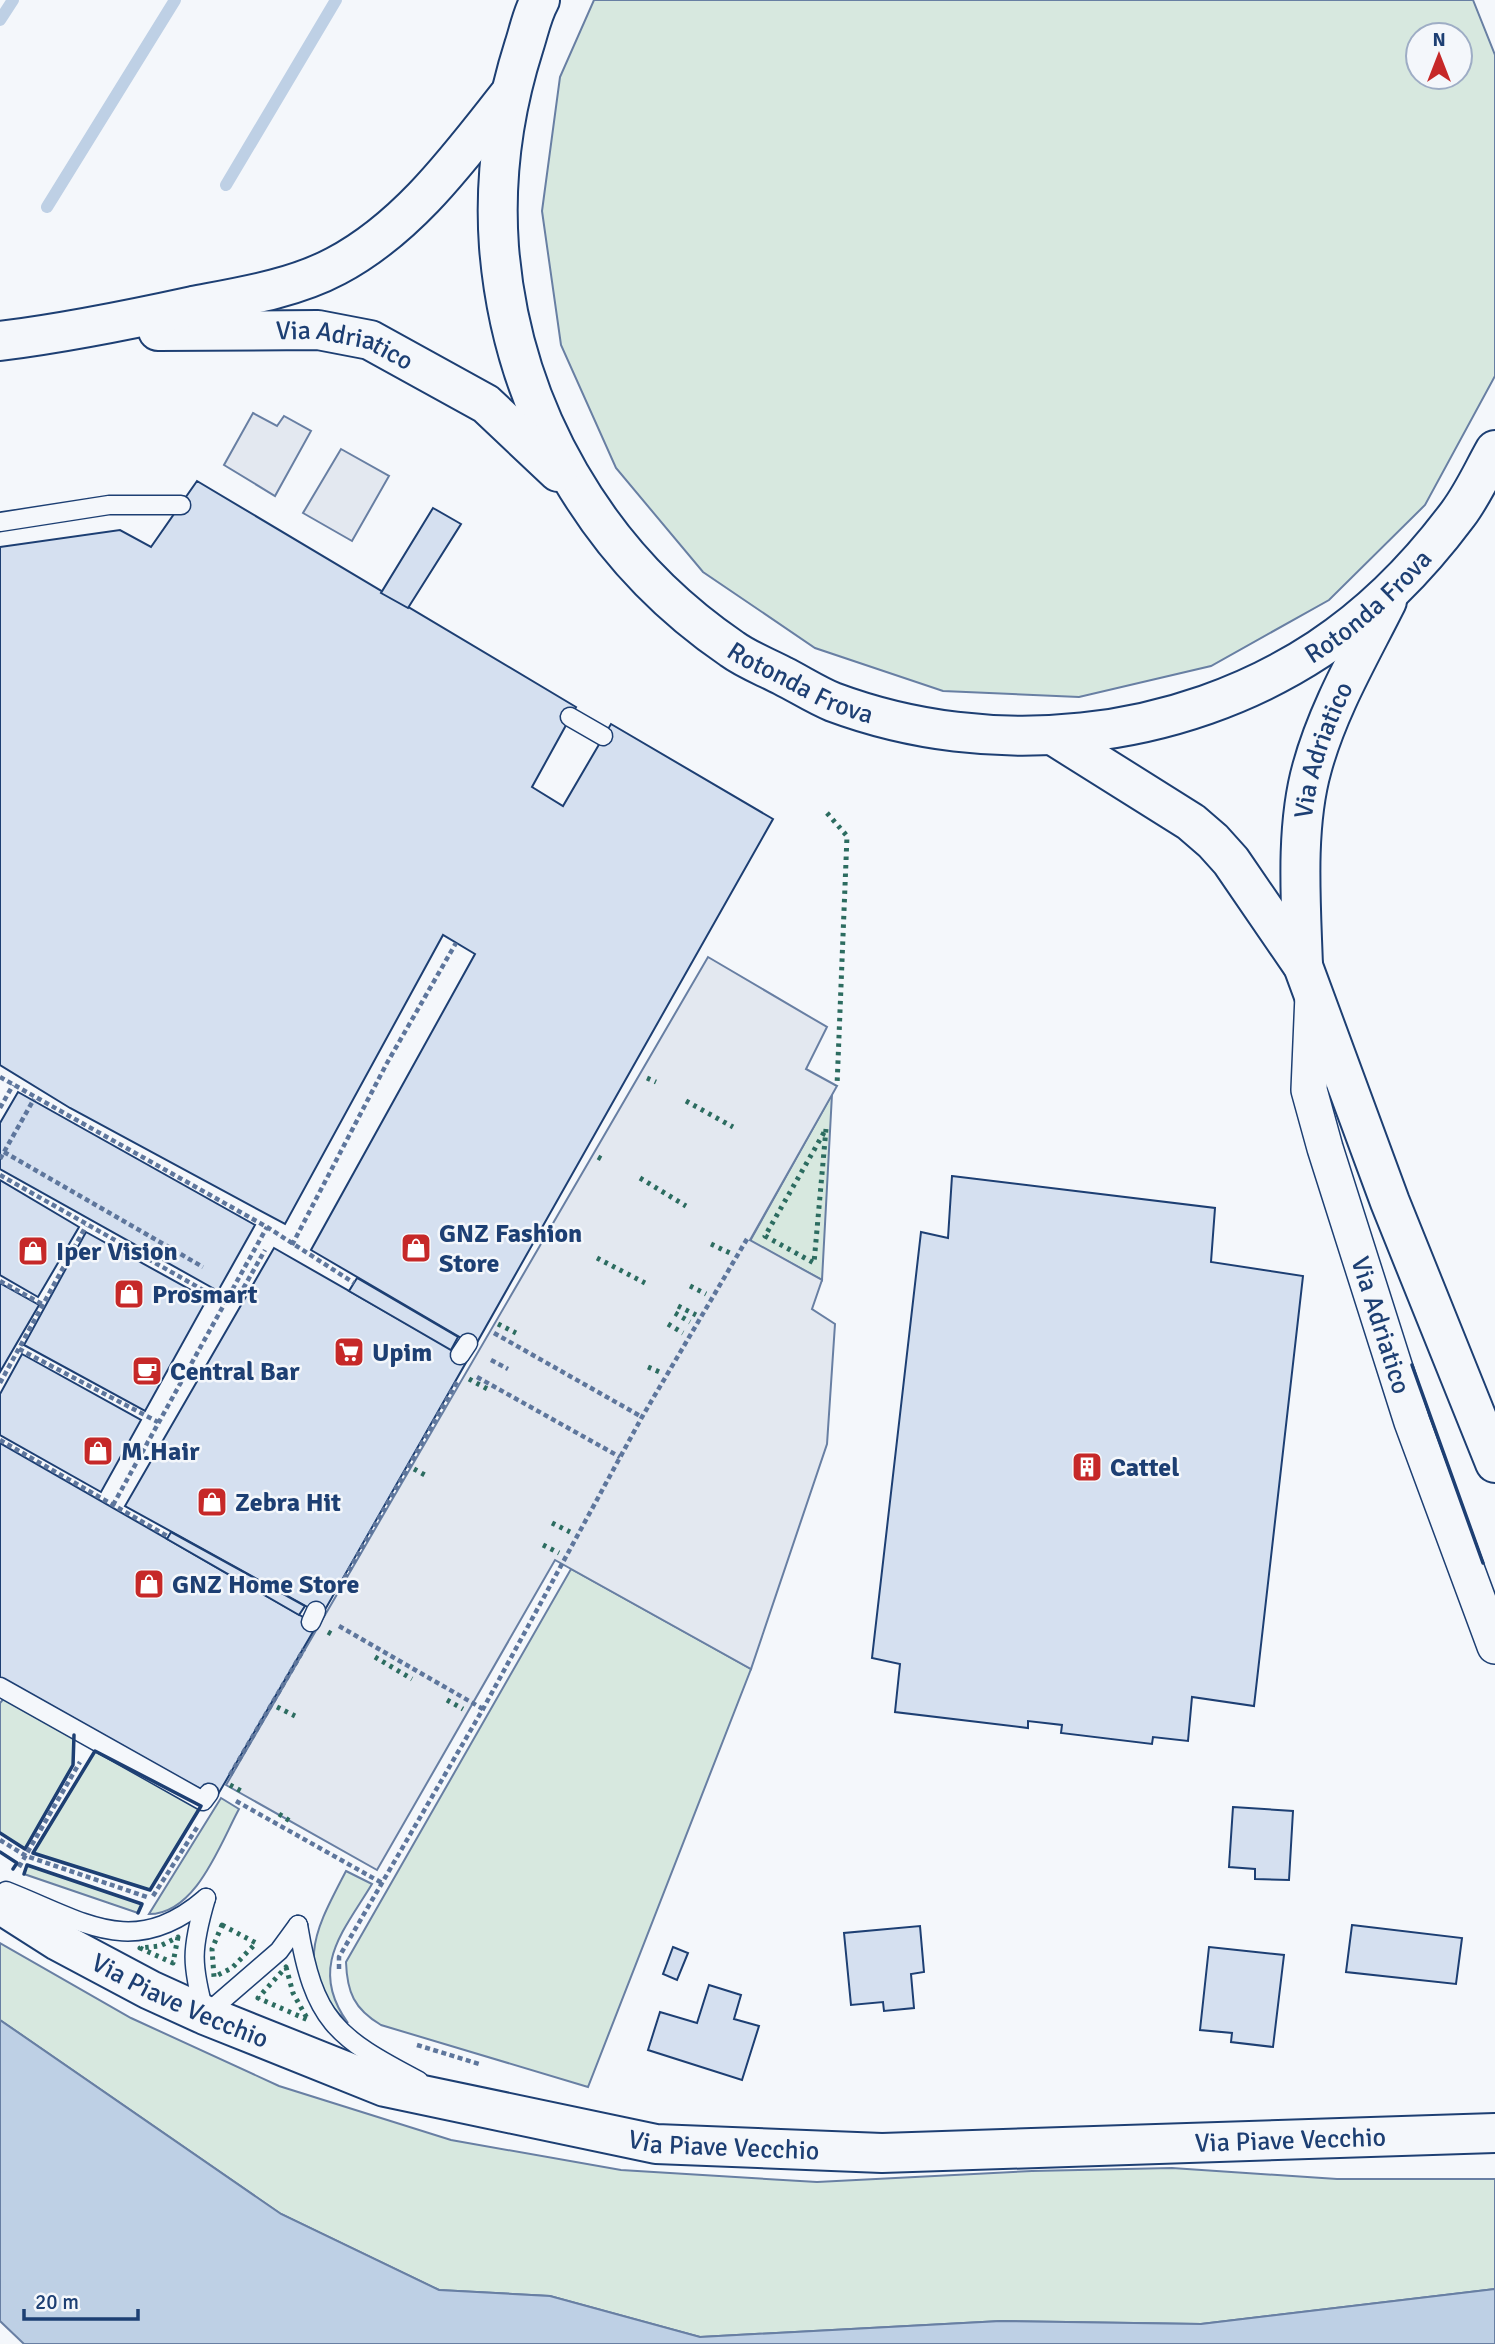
<svg xmlns="http://www.w3.org/2000/svg" width="1495" height="2344" font-family="Signika,sans-serif">
<rect width="100%" height="100%" fill="#f4f7fb"/>
<g fill="#d7e8df" stroke="#687fa3" stroke-width="2" fill-rule="evenodd">
<path d="M594,0H1473L1495,55V376L1425,505L1329,600L1211,666L1079,697L943,691L815,648L703,572L616,468L561,345L542,211L560,77ZM1418,35H1460V77H1418Z"/>
<polygon points="832,1094 822,1280 750,1241"/>
<path d="M571,1569L751,1669L588,2087L381,2025C354,2009 347,1992 346,1962Z"/>
<polygon points="5,1697 74,1735 73,1765 25,1849 0,1833 0,1703"/>
<polygon points="95,1751 201,1806 150,1890 33,1853"/>
<path d="M221,1798L239,1809C220,1844 196,1914 149,1914Z"/>
<polygon points="27,1865 142,1904 138,1913 24,1874"/>
<path d="M346,1871L372,1884C343,1932 308,1968 348,2023C291,1969 316,1929 346,1871Z"/>
<polygon points="0,1943 131,2018 279,2086 451,2140 621,2170 817,2182 1032,2171 1172,2168 1337,2179 1495,2179 1495,2289 1201,2324 1001,2321 700,2337 550,2296 439,2290 281,2214 0,2020"/>
</g>
<g fill="#e3e8f0" stroke="#687fa3" stroke-width="2">
<polygon points="253,413 277,426 284,416 311,431 275,496 224,465"/>
<polygon points="341,449 389,476 352,541 303,513"/>
<polygon points="708,957 827,1027 806,1069 837,1086 750,1240 822,1280 812,1309 835,1324 827,1444 751,1669 555,1560 377,1870 226,1785"/>
</g>
<polygon fill="#bed0e5" stroke="#687fa3" stroke-width="2" points="0,2020 281,2214 439,2290 550,2296 700,2337 1001,2321 1201,2324 1495,2289 1495,2344 24,2344 0,2321"/>
<g fill="none" stroke-linecap="round" stroke-linejoin="round">
<g stroke="#bed0e5" stroke-width="12">
<polyline points="0,20 13,0"/>
<polyline points="226,185 336,0"/>
<polyline points="47,207 175,0"/>
</g>
</g>
<g fill="#d5e0f0" stroke="#1d3f73" stroke-width="2">
<polygon points="197,481 576,707 532,787 563,806 611,724 773,819 475,1346 311,1250 475,954 443,935 285,1224 70,1108 0,1065 0,547 120,530 151,547"/>
<polygon points="433,508 461,524 408,608 381,593"/>
<polygon points="18,1092 255,1225 218,1291 0,1169 0,1123"/>
<polygon points="952,1176 1215,1208 1211,1262 1303,1276 1254,1706 1192,1697 1188,1741 1153,1737 1152,1744 1061,1733 1062,1725 1028,1721 1028,1728 895,1712 900,1664 872,1658 921,1232 948,1238"/>
<polygon points="0,1180 79,1227 38,1297 0,1275"/>
<polygon points="86,1232 207,1299 145,1411 24,1345"/>
<polygon points="274,1248 468,1359 322,1615 125,1506"/>
<polygon points="357,1278 458,1337 451,1350 349,1291"/>
<polygon points="0,1283 39,1305 0,1372"/>
<polygon points="22,1354 141,1420 101,1492 0,1435 0,1394"/>
<polygon points="0,1443 317,1625 217,1796 150,1767 0,1681"/>
<polygon points="171,1532 305,1606 299,1615 167,1539"/>
<polygon points="1233,1807 1293,1811 1289,1880 1255,1879 1255,1869 1229,1867"/>
<polygon points="1352,1925 1462,1938 1456,1984 1346,1972"/>
<polygon points="920,1926 924,1972 911,1974 914,2008 884,2011 883,2002 851,2005 844,1933"/>
<polygon points="673,1947 688,1953 677,1980 663,1974"/>
<polygon points="1209,1947 1284,1955 1273,2047 1231,2042 1232,2033 1200,2030"/>
<polygon points="709,1985 741,1995 734,2019 759,2026 742,2080 648,2050 660,2012 697,2023"/>
</g>
<g fill="none" stroke-linecap="round" stroke-linejoin="round">
<g stroke="#1d3f73" stroke-width="21">
<g id="lane">
<polyline points="0,522 109,505 181,505"/>
<polyline points="570,717 603,736"/>
<polyline points="460,1355 468,1343"/>
<polyline points="311,1622 316,1611"/>
<polyline points="0,1687 203,1801 209,1793"/>
<path d="M6,1891C83,1921 133,1961 206,1898"/>
<path d="M206,1898C191,1949 191,1964 205,2015L279,1951L298,1925"/>
<path d="M298,1925C314,2021 335,2037 419,2081"/>
</g>
</g>
<g stroke="#1d3f73" stroke-width="38">
<g id="street">
<path id="s1" d="M1313,995L1309,1090L1325,1148L1412,1422L1495,1646"/>
</g>
</g>
<g stroke="#1d3f73" stroke-width="42">
<g id="secondary">
<path id="s2" d="M0,1904L58,1941L150,1990L205,2015L385,2087L656,2144L882,2153L1495,2133"/>
</g>
</g>
<g stroke="#1d3f73" stroke-width="42">
<g id="primary">
<path id="s3" d="M540,0C532,14 529,31 524,46C503,112 494,178 499,247C512,410 597,557 732,649C747,660 766,667 783,676C799,684 816,695 833,702C991,761 1178,742 1319,649C1372,614 1420,565 1458,514C1473,494 1483,471 1495,450"/>
<path id="s4" d="M158,331L318,330L370,340L486,404L558,472"/>
<path d="M0,341C65,333 129,320 193,306C240,297 293,289 336,266C408,228 459,158 508,96"/>
<polyline points="1054,736 1191,822 1213,841 1231,861 1303,966 1390,1202 1495,1463"/>
<path id="s5" d="M1303,966C1301,904 1295,828 1312,768C1328,709 1360,655 1387,601"/>
</g>
</g>
<g stroke="#5e769c" stroke-width="4.5" stroke-dasharray="5 3.5" stroke-linecap="butt">
<polyline points="0,1077 267,1227 354,1283"/>
<polyline points="0,1108 13,1085"/>
<polyline points="4,1152 203,1267"/>
<polyline points="0,1159 34,1099"/>
<polyline points="0,1175 226,1303"/>
<polyline points="292,1245 387,1063 456,943"/>
<polyline points="0,1281 42,1304"/>
<polyline points="235,1303 265,1250"/>
<polyline points="494,1333 642,1417"/>
<polyline points="19,1349 158,1422"/>
<polyline points="491,1360 508,1369"/>
<polyline points="477,1377 620,1457"/>
<polyline points="0,1383 86,1226"/>
<polyline points="0,1440 169,1537"/>
<polyline points="113,1505 267,1227"/>
<polyline points="336,1593 457,1382"/>
<polyline points="339,1626 483,1709"/>
<polyline points="230,1775 304,1649"/>
<polyline points="236,1801 382,1883"/>
<polyline points="0,1840 26,1856 150,1898"/>
<polyline points="19,1867 80,1762"/>
<polyline points="153,1896 198,1826"/>
<polyline points="339,1969 339,1957 483,1709 642,1417 747,1239"/>
<polyline points="417,2045 479,2064"/>
</g>
<use href="#lane" stroke="#f4f7fb" stroke-width="18"/>
<use href="#street" stroke="#f4f7fb" stroke-width="35"/>
<use href="#secondary" stroke="#f4f7fb" stroke-width="38"/>
<use href="#primary" stroke="#f4f7fb" stroke-width="38"/>
<g stroke="#2c6c60" stroke-width="5" stroke-dasharray="3.5 5" stroke-linecap="butt">
<polyline points="827,813 847,836 837,1086"/>
<polyline points="647,1078 656,1082"/>
<polyline points="686,1101 733,1127"/>
<polygon points="826,1129 814,1263 765,1236"/>
<polyline points="598,1157 605,1161"/>
<polyline points="640,1178 686,1206"/>
<polyline points="550,1234 559,1238"/>
<polyline points="711,1244 732,1254"/>
<polyline points="597,1258 645,1283"/>
<polyline points="690,1286 706,1294"/>
<polyline points="678,1306 696,1315"/>
<polyline points="675,1313 690,1322"/>
<polyline points="498,1324 516,1333"/>
<polyline points="668,1324 683,1333"/>
<polyline points="648,1367 662,1373"/>
<polyline points="469,1379 491,1391"/>
<polyline points="414,1469 425,1475"/>
<polyline points="552,1523 570,1532"/>
<polyline points="543,1545 559,1553"/>
<polyline points="328,1632 335,1636"/>
<polyline points="375,1657 412,1679"/>
<polyline points="447,1700 463,1709"/>
<polyline points="277,1707 295,1716"/>
<polyline points="230,1785 245,1793"/>
<polyline points="279,1814 293,1823"/>
<polygon points="222,1925 256,1943 232,1968 214,1977 212,1949"/>
<polygon points="178,1937 173,1963 140,1948 160,1946"/>
<polygon points="286,1967 293,1993 308,2020 258,1998"/>
</g>
<g stroke="#1d3f73" stroke-width="3.5">
<polyline points="1412,1365 1483,1563"/>
<polygon points="95,1751 201,1806 150,1890 33,1853"/>
<polyline points="0,1833 25,1849 73,1765 74,1735"/>
<polyline points="0,1852 17,1863 13,1869"/>
<polyline points="24,1874 27,1865 142,1904 138,1913"/>
</g>
</g>
<defs>
<g id="shop-square" transform="scale(1.575)"><rect x="-9" y="-9" width="18" height="18" rx="4" fill="#c62828" stroke="#f4f7fb"/><path d="M-5-2.5h2.3a2.7 3.5 0 0 1 5.4 0H5L5.5 6h-11ZM-1.5-2.5h3a1.5 2.3 0 0 0-3 0Z" fill="#fff"/></g>
<g id="supermarket-square" transform="scale(1.575)"><rect x="-9" y="-9" width="18" height="18" rx="4" fill="#c62828" stroke="#f4f7fb"/><path d="M-6-5.5h2.5l.6 2H6L4.5 2H-2.5L-4.4-4H-6ZM-1.5 3.2a1.3 1.3 0 1 0 .1 0ZM3 3.2a1.3 1.3 0 1 0 .1 0Z" fill="#fff"/></g>
<g id="cafe-square" transform="scale(1.575)"><rect x="-9" y="-9" width="18" height="18" rx="4" fill="#c62828" stroke="#f4f7fb"/><path d="M-5.5-4.5H6V0H3Q3 3.5 0 3.5H-2.5Q-5.5 3.5-5.5 0ZM3-3.2v2h1.7v-2ZM-6 4.5H4V6H-6Z" fill="#fff"/></g>
<g id="building-square" transform="scale(1.575)"><rect x="-9" y="-9" width="18" height="18" rx="4" fill="#c62828" stroke="#f4f7fb"/><path d="M-4-6H4V6H1V3H-1V6H-4ZM-2.5-4.3h1.7v1.8h-1.7ZM.8-4.3h1.7v1.8H.8ZM-2.5-1h1.7V.8h-1.7ZM.8-1h1.7V.8H.8Z" fill="#fff"/></g>
</defs>
<g fill-rule="evenodd">
<use href="#shop-square" x="416" y="1248"/>
<use href="#shop-square" x="33" y="1251"/>
<use href="#shop-square" x="129" y="1294"/>
<use href="#supermarket-square" x="349" y="1352"/>
<use href="#cafe-square" x="147" y="1371"/>
<use href="#shop-square" x="98" y="1451"/>
<use href="#building-square" x="1087" y="1467"/>
<use href="#shop-square" x="212" y="1502"/>
<use href="#shop-square" x="149" y="1584"/>
</g>
<g text-anchor="middle" stroke-width="5" stroke-linejoin="round" paint-order="stroke">
<g font-size="26" fill="#1d3f73" stroke="#f4f7fb">
<text dy="9" stroke="none"><textPath href="#s4" startOffset="189">Via Adriatico</textPath></text>
<text dy="9" stroke="none"><textPath href="#s3" startOffset="1419">Rotonda Frova</textPath></text>
<text dy="9" stroke="none"><textPath href="#s3" startOffset="810">Rotonda Frova</textPath></text>
<text dy="9" stroke="none"><textPath href="#s5" startOffset="219">Via Adriatico</textPath></text>
<text dy="9" stroke="none"><textPath href="#s1" startOffset="341">Via Adriatico</textPath></text>
<text dy="9" stroke="none"><textPath href="#s2" startOffset="205">Via Piave Vecchio</textPath></text>
<text dy="9" stroke="none"><textPath href="#s2" startOffset="1339">Via Piave Vecchio</textPath></text>
<text dy="9" stroke="none"><textPath href="#s2" startOffset="772">Via Piave Vecchio</textPath></text>
</g>
<g font-size="26" font-weight="bold" fill="#1d3f73" stroke="#f4f7fb" text-anchor="start">
<text x="439" y="1242">GNZ Fashion<tspan x="439" dy="30">Store</tspan></text>
<text x="56" y="1260">Iper Vision</text>
<text x="152" y="1303">Prosmart</text>
<text x="372" y="1361">Upim</text>
<text x="170" y="1380">Central Bar</text>
<text x="121" y="1460">M.Hair</text>
<text x="1110" y="1476">Cattel</text>
<text x="235" y="1511">Zebra Hit</text>
<text x="172" y="1593">GNZ Home Store</text>
</g>
</g>
<g transform="translate(1439 56)"><circle r="33" fill="#f4f7fb" stroke="#9eadc5" stroke-width="2"/>
<path d="M0-5L12 26L0 18L-12 26Z" fill="#c62828"/>
<text y="-10" font-size="19" font-weight="bold" text-anchor="middle" fill="#1d3f73">N</text>
</g>
<path d="M24 2309v10h114v-10" fill="none" stroke="#1d3f73" stroke-width="3.5"/>
<text x="35" y="2309" font-size="21" fill="#1d3f73" stroke="#f4f7fb" stroke-width="5" paint-order="stroke">20 m</text>
</svg>
